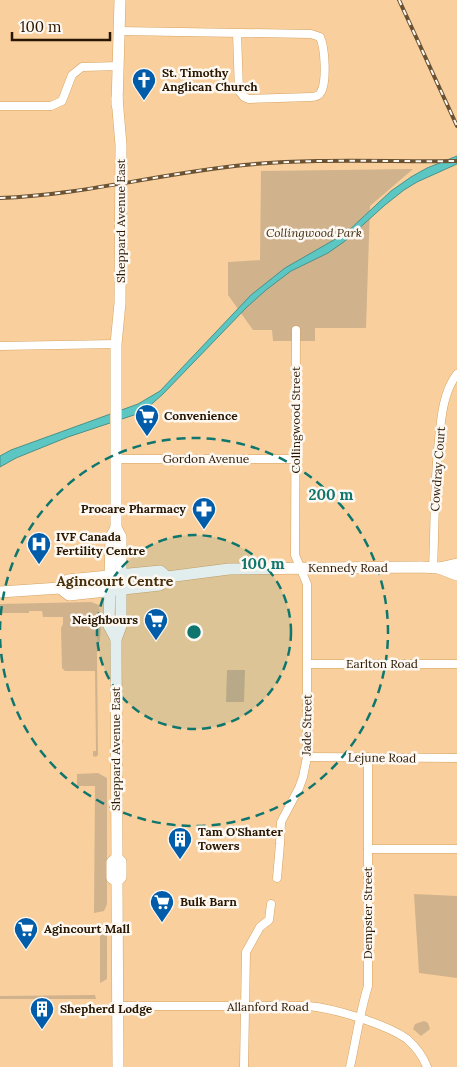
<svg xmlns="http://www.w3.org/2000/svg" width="457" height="1067" font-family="Lora,serif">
<rect width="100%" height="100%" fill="#f9d09d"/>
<g fill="#d0b28d">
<polygon points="413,169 370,206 366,328 315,328 315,341 273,341 272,330 253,330 228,295 228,262 260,260 261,171"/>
<path d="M91,602L99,605C101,621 102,637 97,653L98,755L96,757L93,756V751H96L95,671H65L62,668L61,628L63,624V617H43L42,611H29V613H0V604Z"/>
<polygon points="227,670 245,670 244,702 226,702"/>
<polygon points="98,773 107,778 107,904 104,911 94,913 95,786 77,786 77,774"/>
<polygon points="414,894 457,896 457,978 419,973"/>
<polygon points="100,927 107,931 107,979 100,983"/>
<polygon points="95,995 96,999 0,999 0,996"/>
<polygon points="424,1021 428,1023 430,1029 421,1036 413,1029 415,1024"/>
</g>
<polygon fill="#5cc6c3" stroke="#4c9188" points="457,156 457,164 417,182 404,190 385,205 345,241 328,253 291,271 266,290 247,307 163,394 145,410 134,415 68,437 16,458 0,467 0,456 11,450 138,404 160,391 251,295 285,268 346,233 391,191 411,177 427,168"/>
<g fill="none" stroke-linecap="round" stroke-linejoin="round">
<g stroke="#d5a363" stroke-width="9">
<g id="minor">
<path d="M119,31L311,34L320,37C325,48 327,81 321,92C319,96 315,97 311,97L249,99L244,97L239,91L237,33"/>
<polyline points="0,106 51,106 62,101 72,75 82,67 119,66"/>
<polyline points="0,346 116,344"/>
<polyline points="115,459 296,459"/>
<path d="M433,568C435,525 434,483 439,440C441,419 443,392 457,374"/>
<polyline points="308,664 457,664"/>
<polyline points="307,757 457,758"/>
<polyline points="368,849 457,849"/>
<polyline points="277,878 280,844 281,822 299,788 303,777 307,757 307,584 295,555 296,330"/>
<path d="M118,1006H308C333,1008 386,1024 407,1039C416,1047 423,1056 427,1067"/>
<polyline points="244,1067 246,952 260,927 269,920 271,904"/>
<path d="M350,1067C356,1040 360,1012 368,986V757"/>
</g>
</g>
<g stroke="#d5a363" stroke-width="12">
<g id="secondary">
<polyline points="117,98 121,145 120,303 116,344 116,528 121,537 121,626 116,639 116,650 117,858 121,862 121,877 117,881 118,1067"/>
<polyline points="117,105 120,0"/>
<polyline points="439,568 457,564"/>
<polyline points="60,588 69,595 160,585 167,577 229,569 421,567 439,568 457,575"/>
<polyline points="0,592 60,588 68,580 160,571 167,577"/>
<polyline points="116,639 109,626 111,537 116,528"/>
<polyline points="117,858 112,862 112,878 117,881"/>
</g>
</g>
<use href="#minor" stroke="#fff" stroke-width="8"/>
<use href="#secondary" stroke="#fff" stroke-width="11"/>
<g stroke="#6b5233" stroke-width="4">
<g id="rail">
<polyline points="399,0 457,126"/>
<path d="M0,198C82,195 163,173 244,165C315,158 387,162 457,161"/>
</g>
</g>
<use href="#rail" stroke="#fdf8f1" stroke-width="2" stroke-dasharray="5.5" stroke-linecap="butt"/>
</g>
<circle cx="194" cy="632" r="97" fill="#0f766e" fill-opacity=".12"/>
<g fill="none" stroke="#0f766e" stroke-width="2.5" stroke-dasharray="9 6">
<circle cx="194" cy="632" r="97"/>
<path d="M0 630A194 194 0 1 1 0 634"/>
</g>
<defs>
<g id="church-pin" transform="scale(1.25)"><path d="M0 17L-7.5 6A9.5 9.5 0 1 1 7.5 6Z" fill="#015daa" stroke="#fdf8f1"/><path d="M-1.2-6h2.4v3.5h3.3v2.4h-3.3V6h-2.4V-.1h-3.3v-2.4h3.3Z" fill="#fff"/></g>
<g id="supermarket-pin" transform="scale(1.25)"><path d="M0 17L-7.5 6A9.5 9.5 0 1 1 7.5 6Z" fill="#015daa" stroke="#fdf8f1"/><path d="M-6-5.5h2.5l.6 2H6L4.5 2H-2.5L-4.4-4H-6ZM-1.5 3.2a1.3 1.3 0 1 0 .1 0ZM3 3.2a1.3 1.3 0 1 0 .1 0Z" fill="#fff"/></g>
<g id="pharmacy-pin" transform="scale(1.25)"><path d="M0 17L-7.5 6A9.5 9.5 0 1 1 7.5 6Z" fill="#015daa" stroke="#fdf8f1"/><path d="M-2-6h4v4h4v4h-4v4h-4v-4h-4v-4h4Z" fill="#fff"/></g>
<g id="hospital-pin" transform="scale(1.25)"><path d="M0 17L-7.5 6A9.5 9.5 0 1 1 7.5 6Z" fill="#015daa" stroke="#fdf8f1"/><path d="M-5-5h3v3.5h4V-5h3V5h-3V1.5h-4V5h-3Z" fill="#fff"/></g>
<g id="building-pin" transform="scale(1.25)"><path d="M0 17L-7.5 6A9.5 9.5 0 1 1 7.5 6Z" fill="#015daa" stroke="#fdf8f1"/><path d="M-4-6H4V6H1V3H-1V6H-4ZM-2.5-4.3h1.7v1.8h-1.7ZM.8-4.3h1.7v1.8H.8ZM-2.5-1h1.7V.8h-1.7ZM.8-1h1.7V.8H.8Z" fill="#fff"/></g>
</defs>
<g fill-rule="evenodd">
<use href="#church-pin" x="144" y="80"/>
<use href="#supermarket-pin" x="147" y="416"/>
<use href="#pharmacy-pin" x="204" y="509"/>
<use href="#hospital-pin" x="39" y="544"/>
<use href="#supermarket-pin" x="156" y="620"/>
<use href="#building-pin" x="180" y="839"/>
<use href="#supermarket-pin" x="162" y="902"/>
<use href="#supermarket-pin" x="26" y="929"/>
<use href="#building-pin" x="42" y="1009"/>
</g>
<g text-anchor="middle" stroke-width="5" stroke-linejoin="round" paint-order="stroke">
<g font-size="12" font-weight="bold" fill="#281600" stroke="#fdf8f1" text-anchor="start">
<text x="162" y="77">St. Timothy<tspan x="162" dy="14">Anglican Church</tspan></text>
<text x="164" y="420">Convenience</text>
<text x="186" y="513" text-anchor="end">Procare Pharmacy</text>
<text x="56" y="541">IVF Canada<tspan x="56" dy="14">Fertility Centre</tspan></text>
<text x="138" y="624" text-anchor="end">Neighbours</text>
<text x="198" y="836">Tam O'Shanter<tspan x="198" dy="14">Towers</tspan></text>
<text x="180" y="906">Bulk Barn</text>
<text x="44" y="933">Agincourt Mall</text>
<text x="60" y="1013">Shepherd Lodge</text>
</g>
<g font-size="12" fill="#281600" stroke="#fdf8f1">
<text transform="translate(121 221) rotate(-90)" y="4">Sheppard Avenue East</text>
<text transform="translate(296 420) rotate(-90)" y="4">Collingwood Street</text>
<text x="206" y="463">Gordon Avenue</text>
<text transform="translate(438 469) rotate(-86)" y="4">Cowdray Court</text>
<text x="348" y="572">Kennedy Road</text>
<text x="382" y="668">Earlton Road</text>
<text transform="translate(307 725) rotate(-89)" y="4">Jade Street</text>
<text transform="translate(116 749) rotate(-90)" y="4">Sheppard Avenue East</text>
<text transform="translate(382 758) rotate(1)" y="4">Lejune Road</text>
<text transform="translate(368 913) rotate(-90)" y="4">Dempster Street</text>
<text x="268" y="1011">Allanford Road</text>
</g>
<g font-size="12" font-style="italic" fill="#412d11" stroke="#fdf8f1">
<text x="314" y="237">Collingwood Park</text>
</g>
<g font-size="14" font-weight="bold" fill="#472f0b" stroke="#fdf8f1">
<text x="115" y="586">Agincourt Centre</text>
</g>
</g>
<circle cx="194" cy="632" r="8" fill="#0f766e" stroke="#fdf8f1" stroke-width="2.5"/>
<g font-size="15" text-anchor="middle" font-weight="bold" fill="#0f766e" stroke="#fdf8f1" stroke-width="5" stroke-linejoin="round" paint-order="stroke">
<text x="331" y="500">200 m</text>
<text x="263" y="569">100 m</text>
</g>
<path d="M12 32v8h98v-8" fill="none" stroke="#281600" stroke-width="2.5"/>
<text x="20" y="32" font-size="15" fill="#281600" stroke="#fdf8f1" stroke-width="4" paint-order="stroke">100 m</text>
</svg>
